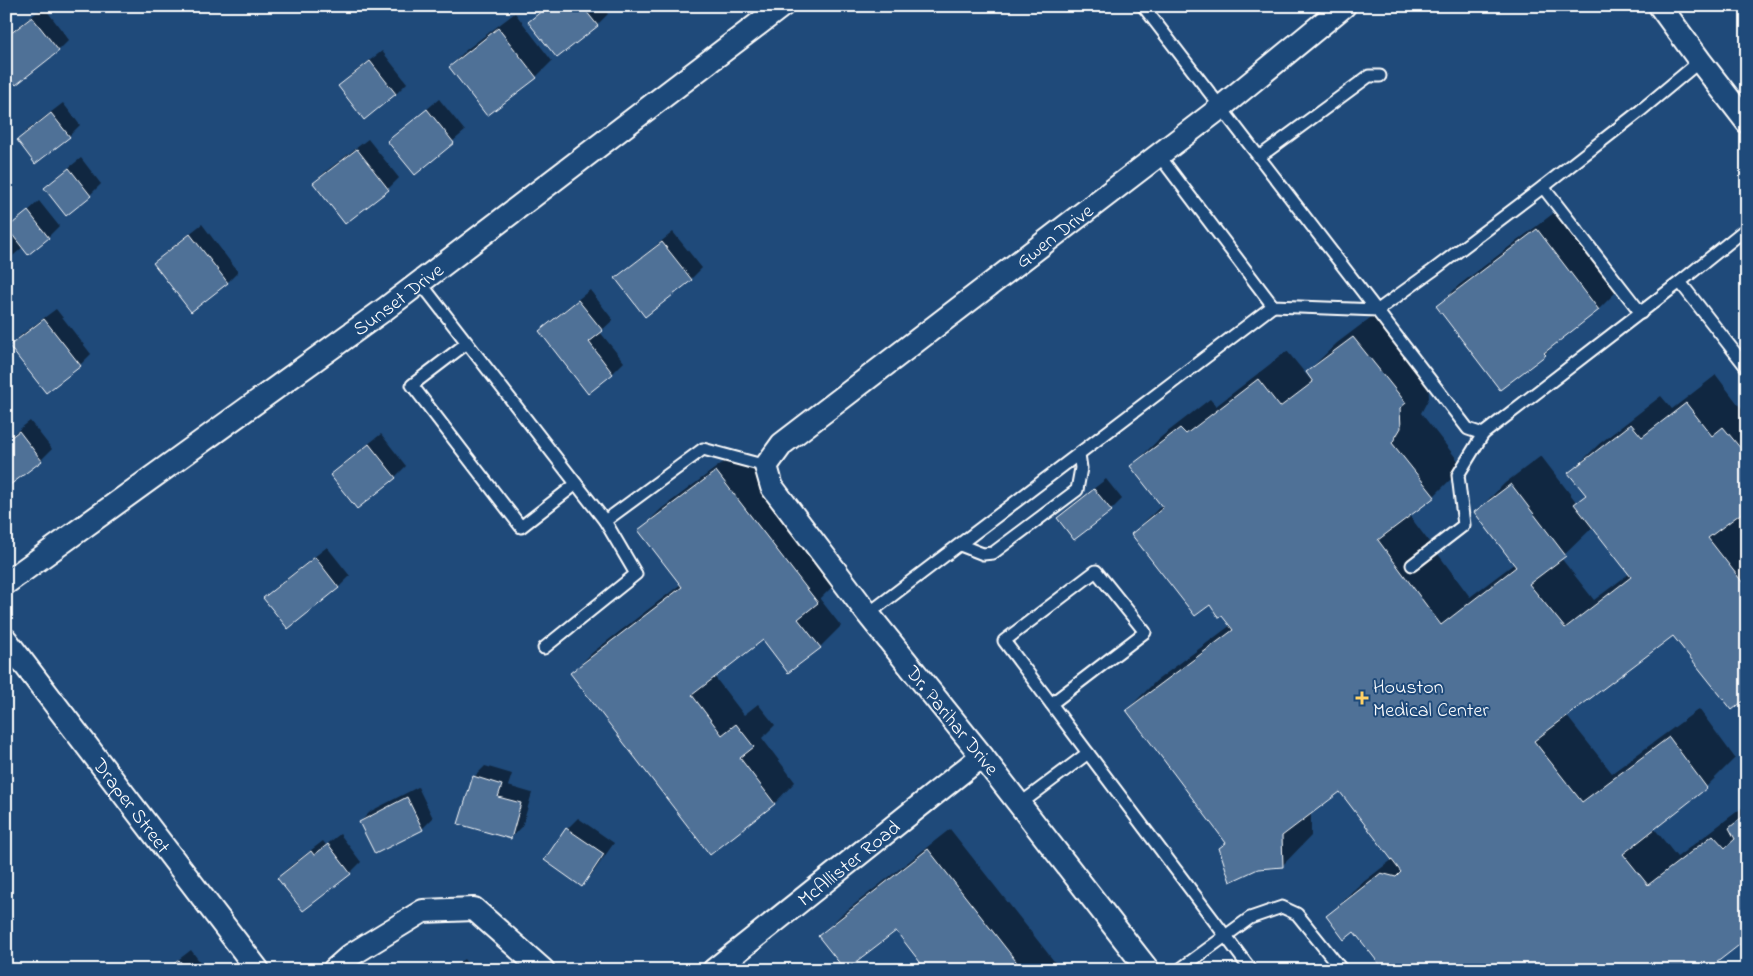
<svg xmlns="http://www.w3.org/2000/svg" width="1753" height="976" font-family="'Indie Flower',sans-serif">
<rect width="100%" height="100%" fill="#1f4a7a"/>
<filter id="ink" filterUnits="userSpaceOnUse"><feTurbulence type="fractalNoise" baseFrequency=".02" numOctaves="2"/><feDisplacementMap in="SourceGraphic" scale="10" xChannelSelector="R" yChannelSelector="G"/><feConvolveMatrix kernelMatrix="1 2 1 2 8 2 1 2 1" color-interpolation-filters="sRGB"/></filter>
<g filter="url(#ink)">
<g fill="#0007" fill-rule="evenodd">
<polygon points="547,6 602,6 608,14 597,25 530,22"/>
<polygon points="44,7 69,40 58,51 6,71 6,36"/>
<polygon points="515,13 552,61 536,77 450,67 466,50"/>
<polygon points="382,51 407,83 396,94 340,86 351,75"/>
<polygon points="439,99 465,131 415,173 389,141"/>
<polygon points="63,103 80,125 69,136 36,162 18,140 29,129"/>
<polygon points="368,139 399,178 388,189 314,183 325,172"/>
<polygon points="81,158 101,184 90,195 66,214 46,188 57,177"/>
<polygon points="39,201 59,226 48,237 23,247 6,262 6,226 8,229"/>
<polygon points="1559,209 1620,288 1599,309 1562,337 1545,354 1438,306 1459,285"/>
<polygon points="202,224 238,272 228,282 155,263 166,252"/>
<polygon points="673,232 702,268 691,279 617,278 628,268"/>
<polygon points="590,290 613,320 600,332 624,362 613,373 588,392 541,331 552,320"/>
<polygon points="56,309 91,354 80,365 46,392 11,346 21,335"/>
<path d="M1382,309L1434,374L1428,379L1429,398L1421,413L1463,467L1434,496L1409,515L1470,597L1515,563L1476,512L1505,483L1541,456L1577,503L1586,494L1570,473L1599,444L1661,396L1672,409L1716,375L1741,408L1747,404V507L1740,512L1747,521V696L1673,635L1566,715L1612,773L1699,709L1735,758L1706,787L1654,828L1677,857L1743,807L1747,812V938L1354,930L1328,916L1357,887L1393,859L1340,790L1311,812V836L1282,866L1227,842L1127,710L1156,681L1231,625L1222,615L1132,534L1162,505L1132,466L1161,437L1210,399L1216,406L1287,351L1310,379L1312,378L1307,372L1337,343ZM1593,527L1630,573L1594,600L1561,558Z"/>
<polygon points="30,421 52,449 41,460 6,487 6,438 7,439"/>
<polygon points="381,434 406,466 395,477 357,507 332,475 343,464"/>
<polygon points="738,451 838,581 820,599 841,626 820,647 764,639 714,676 744,715 758,704 775,725 762,738 795,782 774,804 572,673 593,652 681,584 640,530 661,509"/>
<polygon points="1106,479 1122,499 1111,510 1058,519 1069,508"/>
<polygon points="327,547 350,576 339,587 288,627 265,598 276,587"/>
<polygon points="485,766 512,774 508,786 532,793 522,827 511,838 474,777"/>
<polygon points="418,787 433,818 422,829 375,852 360,822 371,811"/>
<polygon points="578,818 614,843 592,874 581,885 545,860 567,829"/>
<polygon points="950,829 1061,970 928,970 896,929 820,936 841,915"/>
<polygon points="340,834 361,862 350,873 303,910 278,878 289,867 323,841 326,845"/>
<polygon points="191,950 206,970 165,970"/>
<polygon points="464,959 472,970 449,970"/>
</g>
<g fill="#507197" stroke="#fff">
<polygon points="548,6 582,6 598,26 557,58 528,22"/>
<polygon points="32,17 59,51 16,85 6,74 6,37"/>
<polygon points="498,28 537,78 487,116 449,67"/>
<polygon points="370,61 396,94 364,120 338,86"/>
<polygon points="427,109 454,143 415,175 387,141"/>
<polygon points="51,113 70,137 35,164 17,140"/>
<polygon points="357,149 389,190 345,224 313,183"/>
<polygon points="69,168 91,196 66,216 44,188"/>
<polygon points="28,211 49,238 28,255 7,228"/>
<polygon points="1537,229 1599,310 1544,353 1546,355 1500,390 1436,306"/>
<polygon points="190,234 228,283 191,312 153,263"/>
<polygon points="662,242 692,280 645,317 615,278"/>
<polygon points="578,300 603,331 589,342 613,374 588,394 539,331"/>
<polygon points="44,319 81,366 46,393 9,346"/>
<polygon points="1353,337 1406,403 1400,408 1401,428 1392,443 1435,497 1378,540 1441,625 1516,567 1474,512 1511,484 1566,556 1529,584 1565,628 1631,577 1574,504 1586,495 1568,473 1631,424 1642,437 1686,403 1712,436 1723,427 1747,456 1747,509 1708,538 1747,588 1747,698 1732,710 1673,636 1534,741 1582,802 1669,737 1707,788 1623,854 1648,885 1713,835 1725,848 1735,839 1729,828 1747,813 1747,939 1707,970 1384,970 1354,932 1344,940 1326,916 1381,873 1396,877 1401,872 1340,792 1282,836 1283,867 1258,869 1230,882 1219,848 1226,843 1126,710 1233,630 1222,616 1218,617 1210,605 1195,616 1131,534 1163,508 1130,466 1180,428 1186,434 1258,379 1280,407 1313,382 1306,372"/>
<polygon points="19,431 42,461 6,488 6,441"/>
<polygon points="369,444 396,478 357,509 330,475"/>
<polygon points="716,471 818,603 798,619 821,648 788,673 763,640 692,695 722,735 736,724 754,747 740,758 775,804 710,855 570,673 682,587 638,530"/>
<polygon points="1094,489 1112,511 1074,540 1057,518"/>
<polygon points="315,557 339,588 288,629 263,598"/>
<polygon points="473,776 502,785 498,797 521,803 511,839 458,824"/>
<polygon points="407,797 423,830 375,854 359,822"/>
<polygon points="566,828 604,854 582,887 544,860"/>
<polygon points="328,844 351,874 303,911 277,878 311,851 314,855"/>
<polygon points="928,849 1023,970 926,970 896,931 845,970 818,936"/>
<polygon points="179,960 187,970 166,970"/>
</g>
<g fill="none" stroke-linecap="round" stroke-linejoin="round">
<g stroke="#fff" stroke-width="15">
<g id="service">
<polyline points="1143,6 1259,157 1369,76 1380,76"/>
<polyline points="1158,154 1273,306 1378,310 1432,271 1543,187 1640,111 1700,61"/>
<polyline points="1259,157 1468,429 1483,434 1680,282"/>
<polyline points="1543,187 1641,313"/>
<polyline points="1747,228 1680,282 1747,368"/>
<polyline points="420,282 605,521 703,449 766,466"/>
<polyline points="467,343 412,385 521,527 576,484"/>
<polyline points="960,545 983,554 993,553 1077,490 1081,468 1079,454"/>
<polyline points="1412,565 1464,525 1458,475 1483,434"/>
<polyline points="868,614 1273,306"/>
<polyline points="544,648 636,574 605,521"/>
<polyline points="1051,704 1145,632 1096,571 1004,641 1088,753"/>
<polyline points="1020,804 1088,753 1251,970"/>
<polyline points="1179,970 1250,918 1282,907 1297,914 1342,970"/>
</g>
</g>
<g stroke="#fff" stroke-width="26">
<g id="minor">
<polyline points="1660,6 1700,61 1747,122"/>
<path id="s1" d="M6,583L385,309L782,6"/>
<path id="s2" d="M6,640L258,970"/>
<polyline points="334,970 351,955 423,911 474,909 543,970"/>
<path id="s3" d="M714,970L982,756"/>
<path id="s4" d="M1148,970L982,756L868,614L772,487L766,466L782,444L1220,108L1344,6"/>
</g>
</g>
<use href="#service" stroke="#1f4a7a" stroke-width="11"/>
<use href="#minor" stroke="#1f4a7a" stroke-width="22"/>
</g>
</g>
<path fill="#ffd166" stroke="#1f4a7a" stroke-width="2" d="M1359.5 690.5h5v5h5v5h-5v5h-5v-5h-5v-5h5z"/>
<g text-anchor="middle" stroke-width="4" stroke-linejoin="round" paint-order="stroke">
<g font-size="20" fill="#fff" stroke="#1f4a7a">
<text dy="7" stroke="none"><textPath href="#s4" startOffset="1004">Gwen Drive</textPath></text>
<text dy="7" stroke="none"><textPath href="#s1" startOffset="484">Sunset Drive</textPath></text>
<text transform="translate(953 720) rotate(51)" y="7">Dr. Parihar Drive</text>
<text dy="7" stroke="none"><textPath href="#s2" startOffset="208">Draper Street</textPath></text>
<text dy="7" stroke="none"><textPath href="#s3" startOffset="172">McAllister Road</textPath></text>
</g>
<g font-size="20" fill="#fff" stroke="#1f4a7a" text-anchor="start">
<text x="1373" y="693">Houston<tspan x="1373" dy="23">Medical Center</tspan></text>
</g>
</g>
<rect width="1753" height="976" fill="none" stroke="#1f4a7a" stroke-width="25"/>
<rect x="12" y="12" width="1728" height="951" fill="none" stroke="#fff" stroke-width="2" filter="url(#ink)"/>
</svg>
